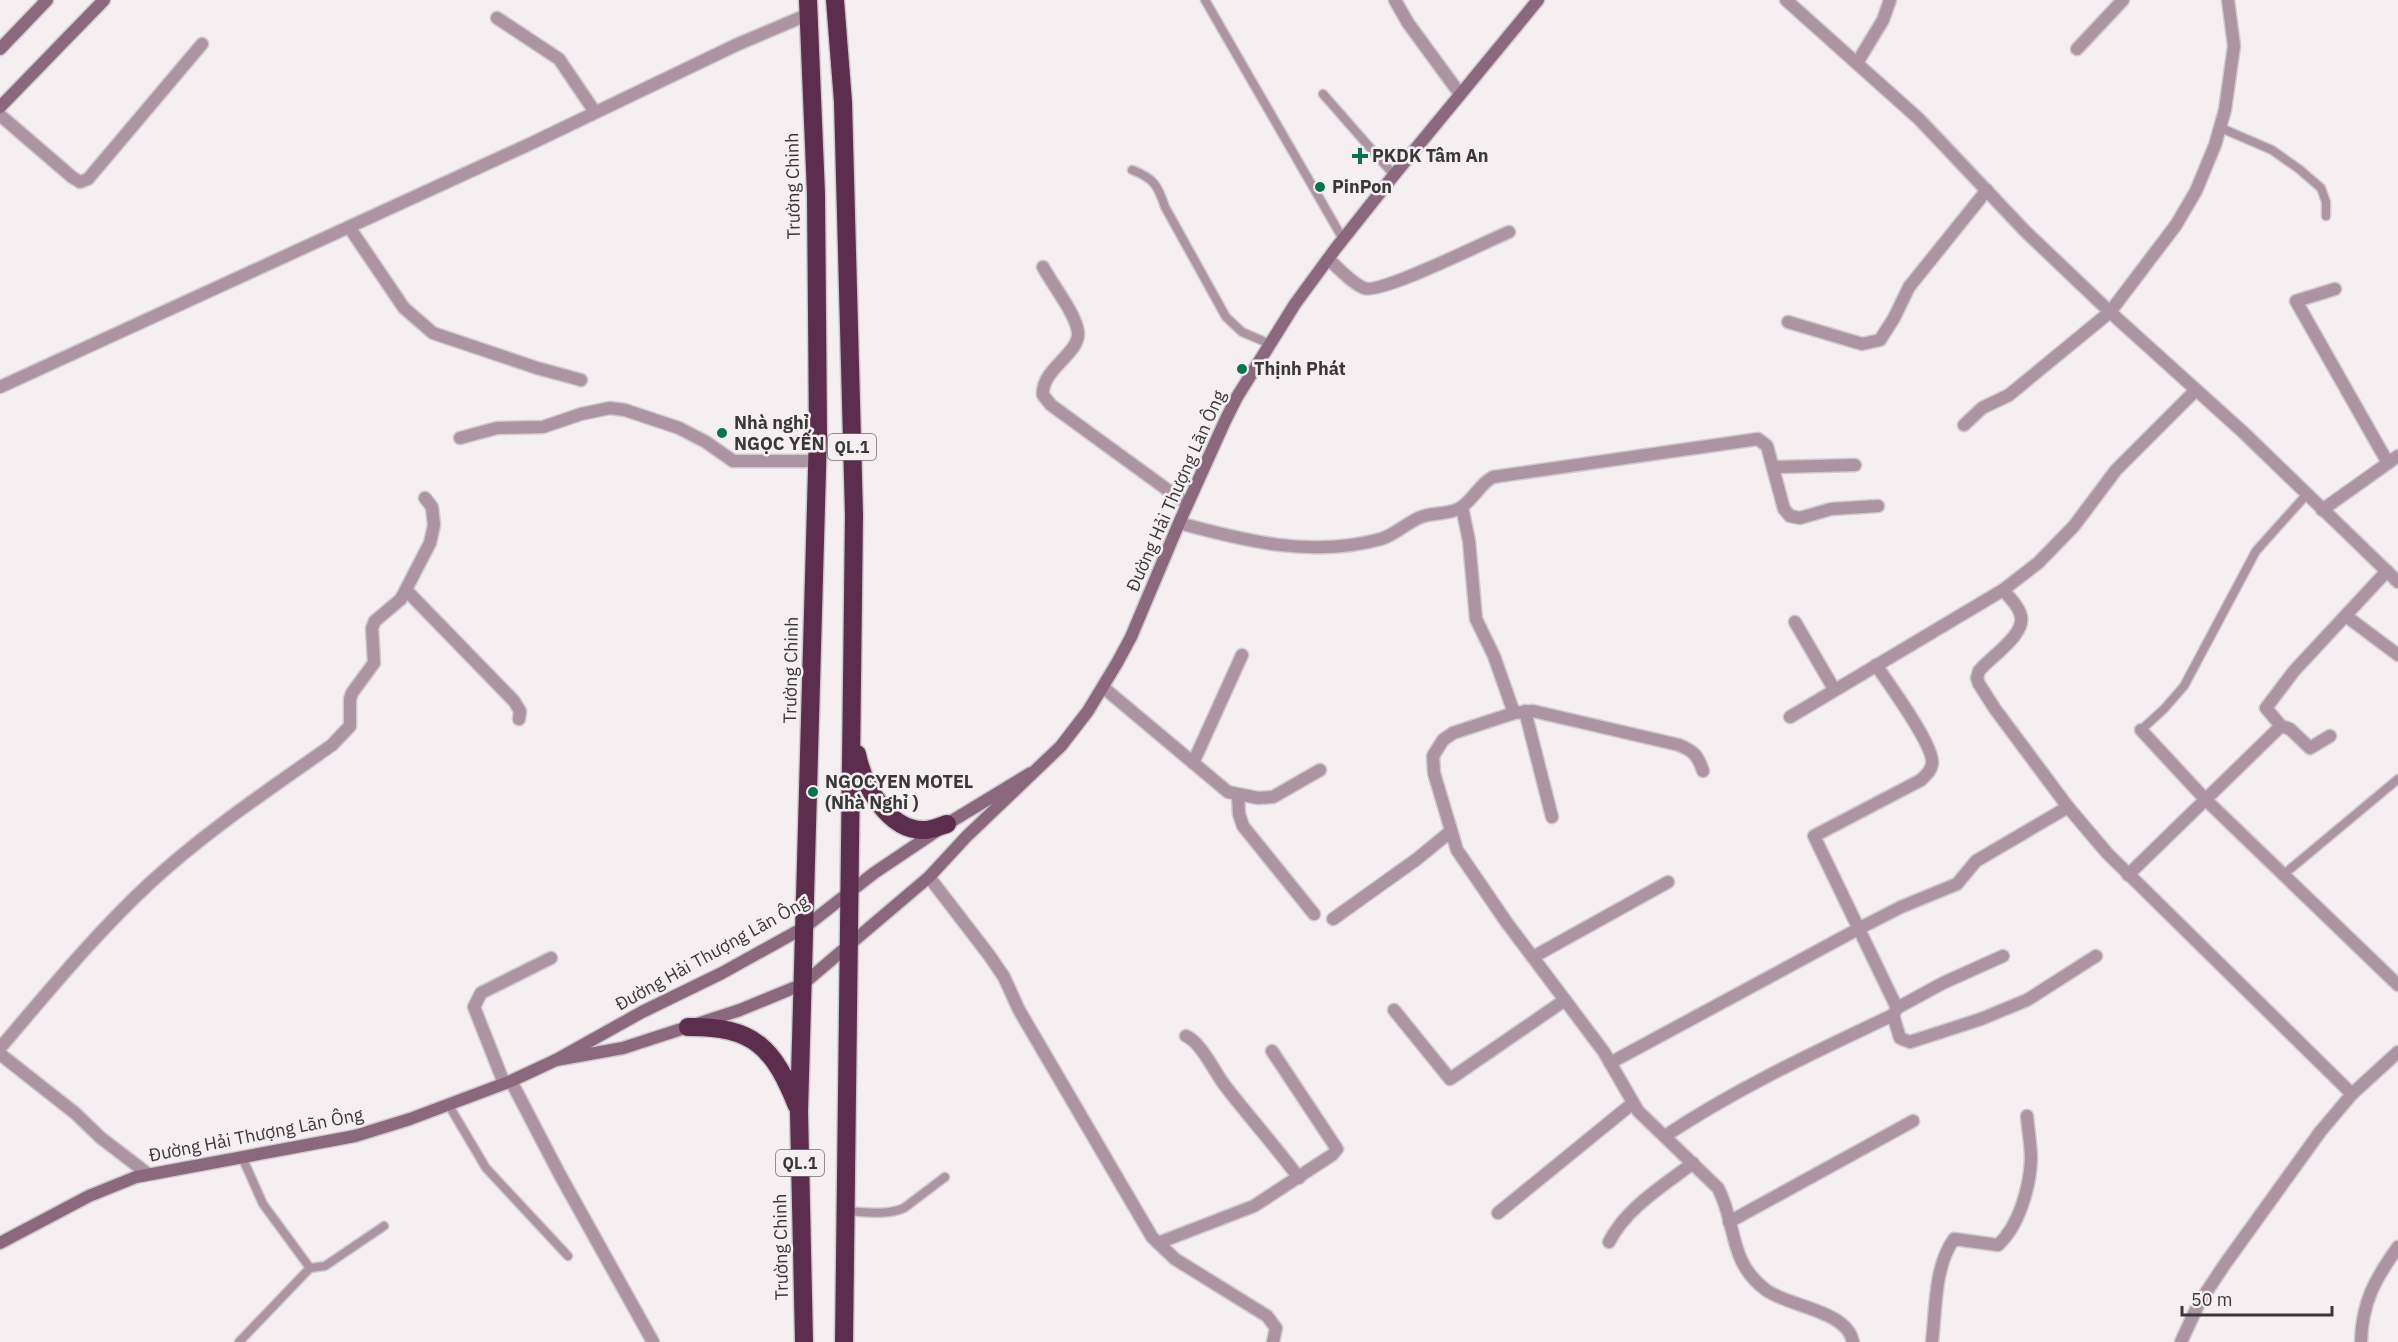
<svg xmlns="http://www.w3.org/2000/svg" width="2398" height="1342" font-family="'IBM Plex Sans',sans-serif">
<rect width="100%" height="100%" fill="#f5eff2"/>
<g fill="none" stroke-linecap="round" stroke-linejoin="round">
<g stroke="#cfcacd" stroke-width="11">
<g id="lane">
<polyline points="1205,0 1343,239"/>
<polyline points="1323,94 1394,175"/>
<polyline points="2221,128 2272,150 2299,169 2321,188 2326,202 2326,216"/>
<path d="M1132,170C1154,178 1158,186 1165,207L1226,317L1242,332L1270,344"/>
<polyline points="2141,730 2164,709 2184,686 2256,551 2308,493"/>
<polyline points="2283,875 2398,779"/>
<polyline points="448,1104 486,1168 568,1256"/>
<path d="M846,1211C865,1212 886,1216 904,1208L945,1177"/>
<polyline points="310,1268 325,1266 384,1226"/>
<polyline points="239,1342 310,1268 263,1204 242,1157"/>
</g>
</g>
<g stroke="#cfcacd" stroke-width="15">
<g id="street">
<polyline points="1395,0 1408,23 1460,94"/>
<polyline points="1786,0 1919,119 2025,231 2110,312 2244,433 2398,582"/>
<polyline points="497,18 559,59 595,112"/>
<polyline points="2077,49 2123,0"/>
<polyline points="1857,63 1883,20 1890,0"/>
<polyline points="0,115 72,177 80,182 88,179 202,44"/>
<polyline points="349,227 404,308 433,333 537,368 581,380"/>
<path d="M1328,259C1339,268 1351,283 1364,288C1380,295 1487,241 1509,232"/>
<path d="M1043,267C1052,284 1076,314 1078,332C1080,354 1041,369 1043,395L1051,405L1187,504"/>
<polyline points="2335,289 2296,301 2388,463"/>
<polyline points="1788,322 1862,344 1880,340 1894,318 1909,287 1987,190"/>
<polyline points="0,387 532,143 736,45 809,14"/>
<polyline points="1964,425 1982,408 2009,395 2110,312 2176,225 2196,191 2215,145 2225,110 2234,46 2228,0"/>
<polyline points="460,438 497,428 543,427 581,414 610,408 625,410 679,428 706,442 733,461 817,461"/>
<polyline points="1773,467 1855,465"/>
<path d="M1462,507L1469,541L1476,619L1494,656L1514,713L1453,733L1443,740L1433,756L1434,773L1457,850L1507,923L1604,1052L1638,1111L1718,1188C1737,1224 1728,1262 1766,1290C1789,1307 1847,1310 1853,1342"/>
<polyline points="2322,510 2398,456"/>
<path d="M1179,523C1245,541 1312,558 1381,539C1395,535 1406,523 1421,517C1433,512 1449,515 1460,508C1474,500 1479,484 1493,477L1758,439L1767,446L1784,509L1790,516L1800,518L1831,509L1878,506"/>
<polyline points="2003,590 2038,563 2074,526 2116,470 2196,390"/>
<polyline points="407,591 514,701 520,711 519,719"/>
<polyline points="2346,616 2398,655"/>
<polyline points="1795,622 1834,689"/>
<path d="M1876,665C1888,683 1935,746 1932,764C1931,771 1926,775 1921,780L1814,836L1897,1008"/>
<polyline points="1104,688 1228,792 1258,798 1273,797 1320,770"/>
<polyline points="1525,711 1552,817"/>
<path d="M1514,713L1533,711L1679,745C1694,751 1698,756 1703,771"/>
<path d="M1790,717L2003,590C2009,597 2017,604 2020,613C2029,633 1990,657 1979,671L1977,678L1979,684L1995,709L2068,807L2107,853L2352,1094"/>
<polyline points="2281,726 2290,729 2310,748 2330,736"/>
<polyline points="2141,730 2205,799 2398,985"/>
<polyline points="1193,763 1242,655"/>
<polyline points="1238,796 1239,814 1243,826 1314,914"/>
<polyline points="2128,875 2281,726 2266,708 2294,671 2387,571"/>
<polyline points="929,877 989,955 1004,977 1019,1010 1152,1237 1175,1259 1267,1316 1276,1328 1273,1342"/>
<polyline points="1333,919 1417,859 1451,831"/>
<polyline points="1533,957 1668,882"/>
<polyline points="1394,1010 1450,1079 1565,1000"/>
<polyline points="1893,1015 1900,1038 1910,1042 1981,1019 2027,1000 2096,956"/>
<path d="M1186,1036C1202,1043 1214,1072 1226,1087C1250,1118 1276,1147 1299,1178"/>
<path d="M0,1048C48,992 96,933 150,883C206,831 270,789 332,745L350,726V699L352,693L374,663L372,628L375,621L401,599L430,543L434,525L432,507L425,498"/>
<polyline points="0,1054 75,1113 101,1138 148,1174"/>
<polyline points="1610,1063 1860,928 1901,907 1957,884 1976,861 2068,807"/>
<polyline points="511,1081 560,1175 653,1342"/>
<polyline points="504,1083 474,1007 481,993 551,958"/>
<path d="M1665,1136C1737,1088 1815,1052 1893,1015L1897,1008L1943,983L2003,956"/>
<polyline points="1498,1213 1633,1103"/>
<polyline points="1729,1222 1913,1121"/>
<path d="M1609,1242C1626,1208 1663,1186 1693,1163"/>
<polyline points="1158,1243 1254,1206 1332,1155 1337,1149 1272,1051"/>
<path d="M1932,1342C1936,1309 1934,1267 1954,1239L1998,1245C2019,1226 2030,1187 2031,1159C2031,1145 2028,1130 2027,1116"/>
<polyline points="2181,1342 2199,1303 2225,1264 2320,1132 2352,1094 2398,1052"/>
<path d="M2361,1342C2362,1302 2375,1279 2398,1247"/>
</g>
</g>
<g stroke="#cfcacd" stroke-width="15">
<g id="secondary">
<polyline points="0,49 47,0"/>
<polyline points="0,107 104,0"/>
<polyline points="1031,773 947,824 874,873 805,927 722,973 642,1012 556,1060 623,1048 740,1010 803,984 929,877 966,837 1061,746 1088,711 1117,663 1131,637 1179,523 1225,421 1237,397 1295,304 1336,248 1394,175 1538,0"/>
<polyline points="0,1243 89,1196 136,1177 355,1136 410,1119 511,1081 556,1060"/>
</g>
</g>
<g stroke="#cfcacd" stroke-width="21">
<g id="highway">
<polyline points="835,0 843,102 854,515 844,1342"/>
<path d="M857,754C863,784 888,831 924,830C932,830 940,826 947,824"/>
<path d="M688,1027C754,1026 774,1048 797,1106"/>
<polyline points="804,1342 799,1112 818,434 816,194 808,0"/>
</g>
</g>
<use href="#lane" stroke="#ad94a3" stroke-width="8"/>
<use href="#street" stroke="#ad94a3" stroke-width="12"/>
<use href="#secondary" stroke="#8b687e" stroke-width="12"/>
<use href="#highway" stroke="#5c2d4c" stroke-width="18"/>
</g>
<g fill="#09754e" stroke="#f5eff2" stroke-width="2">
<path d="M1357 147h6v6h6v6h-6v6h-6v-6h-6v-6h6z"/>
<circle cx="1320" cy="187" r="6"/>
<circle cx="1242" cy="369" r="6"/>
<circle cx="722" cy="433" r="6"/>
<circle cx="813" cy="792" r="6"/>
</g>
<g text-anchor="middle" stroke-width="5" stroke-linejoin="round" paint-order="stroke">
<g fill="#f5eff2" stroke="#716e70" stroke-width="1.5">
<rect x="828" y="434" width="48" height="26" rx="4.5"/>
<rect x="776" y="1150" width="48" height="26" rx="4.5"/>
</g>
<g font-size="16" font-weight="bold" fill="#393738">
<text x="852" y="453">QL.1</text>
<text x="800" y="1169">QL.1</text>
</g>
<g font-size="18" font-weight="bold" fill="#393738" stroke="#f5eff2" text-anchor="start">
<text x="1372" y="162">PKDK Tâm An</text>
<text x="1332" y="193">PinPon</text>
<text x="1254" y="375">Thịnh Phát</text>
<text x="734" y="429">Nhà nghỉ<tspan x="734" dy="21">NGỌC YẾN</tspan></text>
<text x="825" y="788">NGOCYEN MOTEL<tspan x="825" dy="21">(Nhà Nghỉ )</tspan></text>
</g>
<g font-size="18" fill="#393738" stroke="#f5eff2">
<text transform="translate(793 186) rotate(-91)" y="6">Trường Chinh</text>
<text transform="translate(1176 491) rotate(-66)" y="6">Đường Hải Thượng Lãn Ông</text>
<text transform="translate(791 670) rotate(-89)" y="6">Trường Chinh</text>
<text transform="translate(712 953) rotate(-29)" y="6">Đường Hải Thượng Lãn Ông</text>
<text transform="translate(256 1135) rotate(-11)" y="6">Đường Hải Thượng Lãn Ông</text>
<text transform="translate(781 1247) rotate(-91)" y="6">Trường Chinh</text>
</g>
</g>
<path d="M2182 1306v9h150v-9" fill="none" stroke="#393738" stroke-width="3"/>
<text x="2191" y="1306" font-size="18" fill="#393738" stroke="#f5eff2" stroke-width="4.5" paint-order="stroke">50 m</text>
</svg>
